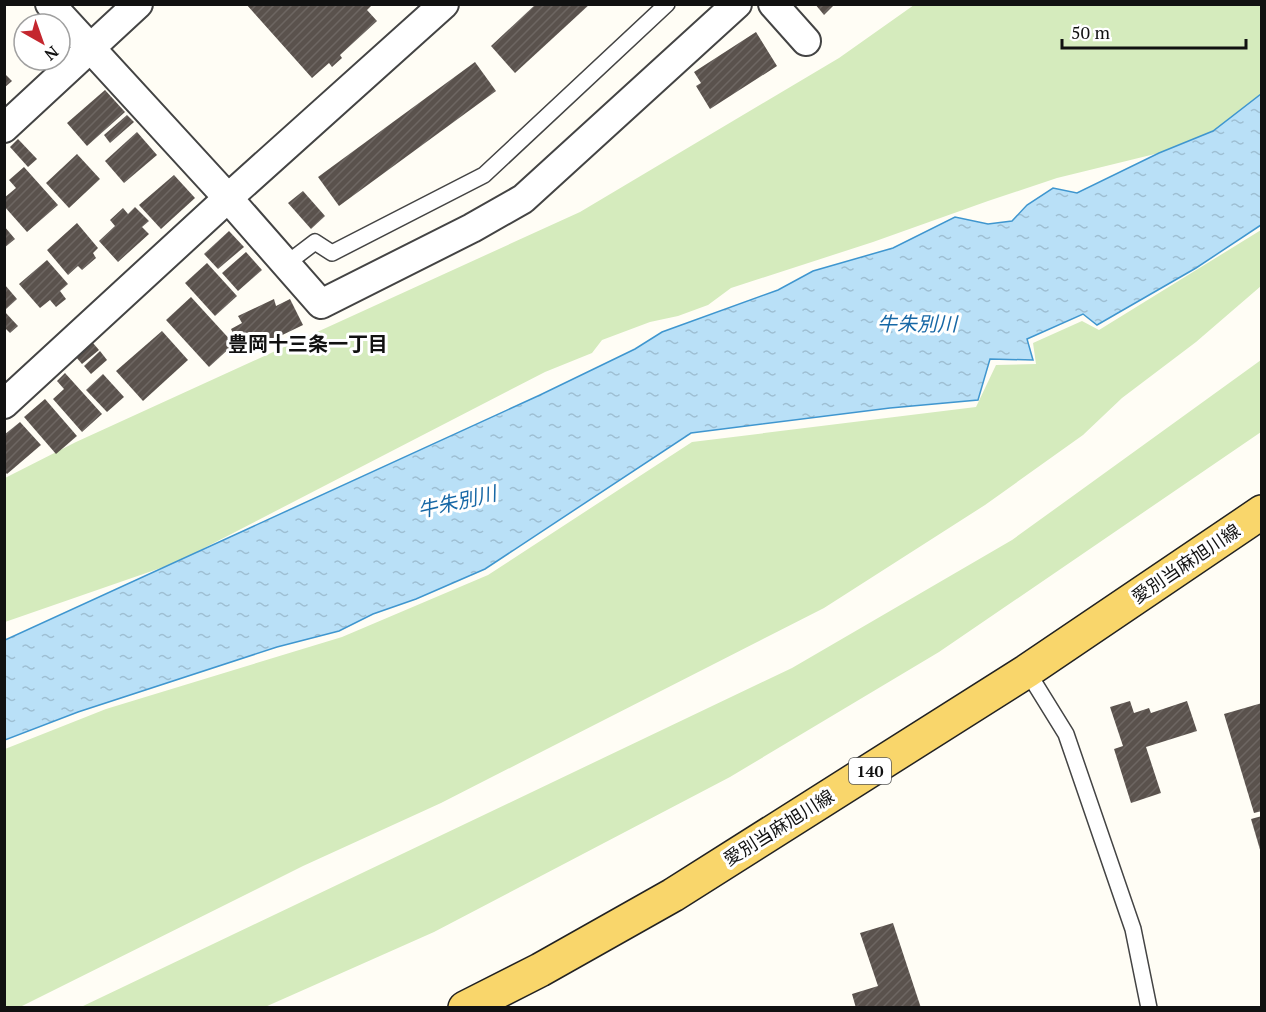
<svg xmlns="http://www.w3.org/2000/svg" width="1266" height="1012" font-family="'PT Serif','Noto Sans JP',serif">
<defs>
<pattern id="water-ripples" width="26" height="14" patternUnits="userSpaceOnUse" patternTransform="scale(1.5)"><rect width="26" height="14" fill="#b9e0f7"/><path d="M2 4q2-2 4 0t4 0M15 11q2-2 4 0t4 0" fill="none" stroke="#9ebfd3"/></pattern>
<pattern id="building-hatch" width="6" height="6" patternUnits="userSpaceOnUse" patternTransform="scale(1.5)"><rect width="6" height="6" fill="#5a524d"/><path d="M-1 1l2-2M0 6l6-6M5 7l2-2" fill="none" stroke="#6d6662"/></pattern>
</defs>
<rect width="100%" height="100%" fill="#fffdf5"/>
<g fill="#d5ebbd">
<polygon points="914,5 1261,5 1261,94 1213,131 1159,153 1057,178 988,201 873,242 731,288 708,305 678,316 650,322 602,340 592,353 545,372 175,563 5,622 5,478 76,442 580,212 839,58"/>
<polygon points="1261,230 1261,286 1196,342 1122,398 1083,435 985,505 824,608 441,803 303,866 20,1007 5,1007 5,749 106,709 342,637 488,575 692,442 976,407 996,365 1036,364 1033,343 1082,321 1099,330"/>
<polygon points="1261,360 1261,432 939,652 730,777 434,932 265,1007 81,1007 792,668 1012,540"/>
</g>
<polygon fill="url(#water-ripples)" stroke="#3f96cf" stroke-width="1.5" points="1261,94 1261,225 1196,268 1097,325 1083,314 1027,339 1033,360 990,359 978,400 890,408 691,433 485,569 416,599 373,614 339,631 277,647 78,712 5,740 5,640 540,395 635,349 662,332 778,290 813,271 893,248 955,217 988,224 1012,221 1027,205 1053,188 1077,193 1159,153 1213,131"/>
<g fill="url(#building-hatch)">
<polygon points="246,4 373,4 367,10 377,21 340,55 342,58 332,67 329,63 312,78"/>
<polygon points="536,4 590,4 515,73 491,46"/>
<polygon points="815,4 835,4 824,15"/>
<polygon points="756,32 777,66 710,109 696,86 701,83 694,72"/>
<polygon points="475,62 496,91 339,206 318,177"/>
<polygon points="4,73 12,81 4,88"/>
<polygon points="105,90 125,112 87,146 67,123"/>
<polygon points="127,115 134,122 110,143 104,135"/>
<polygon points="137,132 157,155 124,183 105,161"/>
<polygon points="18,139 37,159 28,167 10,147"/>
<polygon points="77,154 100,179 69,208 46,183"/>
<polygon points="24,167 58,205 27,232 4,206 4,198 16,188 9,180"/>
<polygon points="174,175 195,198 161,229 139,205"/>
<polygon points="303,191 325,216 311,229 288,203"/>
<polygon points="135,207 149,221 142,227 149,234 118,262 99,241 115,226 110,220 123,208 128,214"/>
<polygon points="77,223 98,248 93,253 96,258 82,270 78,266 68,275 47,250"/>
<polygon points="4,226 15,239 4,248"/>
<polygon points="229,231 244,247 218,269 204,254"/>
<polygon points="246,252 262,270 238,291 222,273"/>
<polygon points="47,260 68,284 60,291 66,299 56,307 50,300 40,308 19,284"/>
<polygon points="207,263 237,296 215,316 185,283"/>
<polygon points="5,285 17,299 5,310"/>
<polygon points="191,297 234,344 209,367 166,320"/>
<polygon points="274,299 276,306 290,299 303,325 243,354 231,329 242,323 238,316"/>
<polygon points="4,311 18,326 10,333 4,327"/>
<polygon points="162,331 188,360 143,401 116,371"/>
<polygon points="93,343 99,350 82,364 76,357"/>
<polygon points="100,351 107,360 91,374 84,366"/>
<polygon points="65,373 102,414 82,432 53,399 64,389 57,381"/>
<polygon points="103,374 124,397 107,412 86,390"/>
<polygon points="45,399 77,436 56,454 24,417"/>
<polygon points="20,422 41,445 7,474 4,471 4,435"/>
<polygon points="1130,701 1134,713 1149,708 1151,713 1187,701 1197,731 1146,747 1161,793 1131,803 1114,749 1123,746 1110,707"/>
<polygon points="1262,703 1262,811 1254,813 1224,714"/>
<polygon points="1262,816 1262,852 1261,853 1251,819"/>
<polygon points="893,923 921,1008 856,1008 852,994 878,986 860,933"/>
</g>
<g fill="none" stroke-linecap="round" stroke-linejoin="round">
<g stroke="#444" stroke-width="18">
<g id="lane">
<polyline points="286,264 315,242 332,253 484,175 667,4"/>
<polyline points="1027,671 1066,734 1133,929 1149,1008"/>
</g>
</g>
<g stroke="#444" stroke-width="32">
<g id="street">
<polyline points="50,4 228,198 321,304 472,228 523,199 737,4"/>
<polyline points="773,4 806,41"/>
<polyline points="4,128 138,4"/>
<polyline points="4,404 228,198 444,4"/>
</g>
</g>
<g stroke="#222" stroke-width="36">
<polyline id="primary" points="465,1008 540,970 673,895 1027,671 1262,512"/>
</g>
<use href="#lane" stroke="#fff" stroke-width="15"/>
<use href="#street" stroke="#fff" stroke-width="28"/>
<use href="#primary" stroke="#f9d66b" stroke-width="33"/>
</g>
<g text-anchor="middle" stroke-width="6" stroke-linejoin="round" paint-order="stroke">
<rect fill="#fff" stroke="#585858" stroke-width="1.5" x="849" y="758" width="42" height="26" rx="4.5"/>
<g font-size="16" font-weight="bold" fill="#111">
<text x="870" y="777">140</text>
</g>
<g font-size="18" fill="#111" stroke="#fff">
<text transform="translate(1186 564) rotate(-34)" y="6">愛別当麻旭川線</text>
<text transform="translate(779 828) rotate(-32)" y="6">愛別当麻旭川線</text>
</g>
<g font-size="20" font-style="italic" fill="#1768a6" stroke="#fff">
<text x="917" y="331">牛朱別川</text>
<text transform="translate(457 502) rotate(-13)" y="7">牛朱別川</text>
</g>
<g font-size="20" font-weight="bold" fill="#111" stroke="#fff">
<text x="308" y="351">豊岡十三条一丁目</text>
</g>
</g>
<rect width="1266" height="1012" fill="none" stroke="#111111" stroke-width="12"/>
<g transform="translate(42 42) rotate(140)"><circle r="28" fill="#ffffff" stroke="#a0a0a0" stroke-width="1.5"/>
<path d="M0-4.5L10 22L0 15L-10 22Z" fill="#c4262e"/>
<text y="-9" font-size="16" font-weight="bold" text-anchor="middle" fill="#111111">N</text>
</g>
<path d="M1062 39v9h184v-9" fill="none" stroke="#111111" stroke-width="3"/>
<text x="1071" y="39" font-size="18" fill="#111111" stroke="#ffffff" stroke-width="4.5" paint-order="stroke">50 m</text>
</svg>
